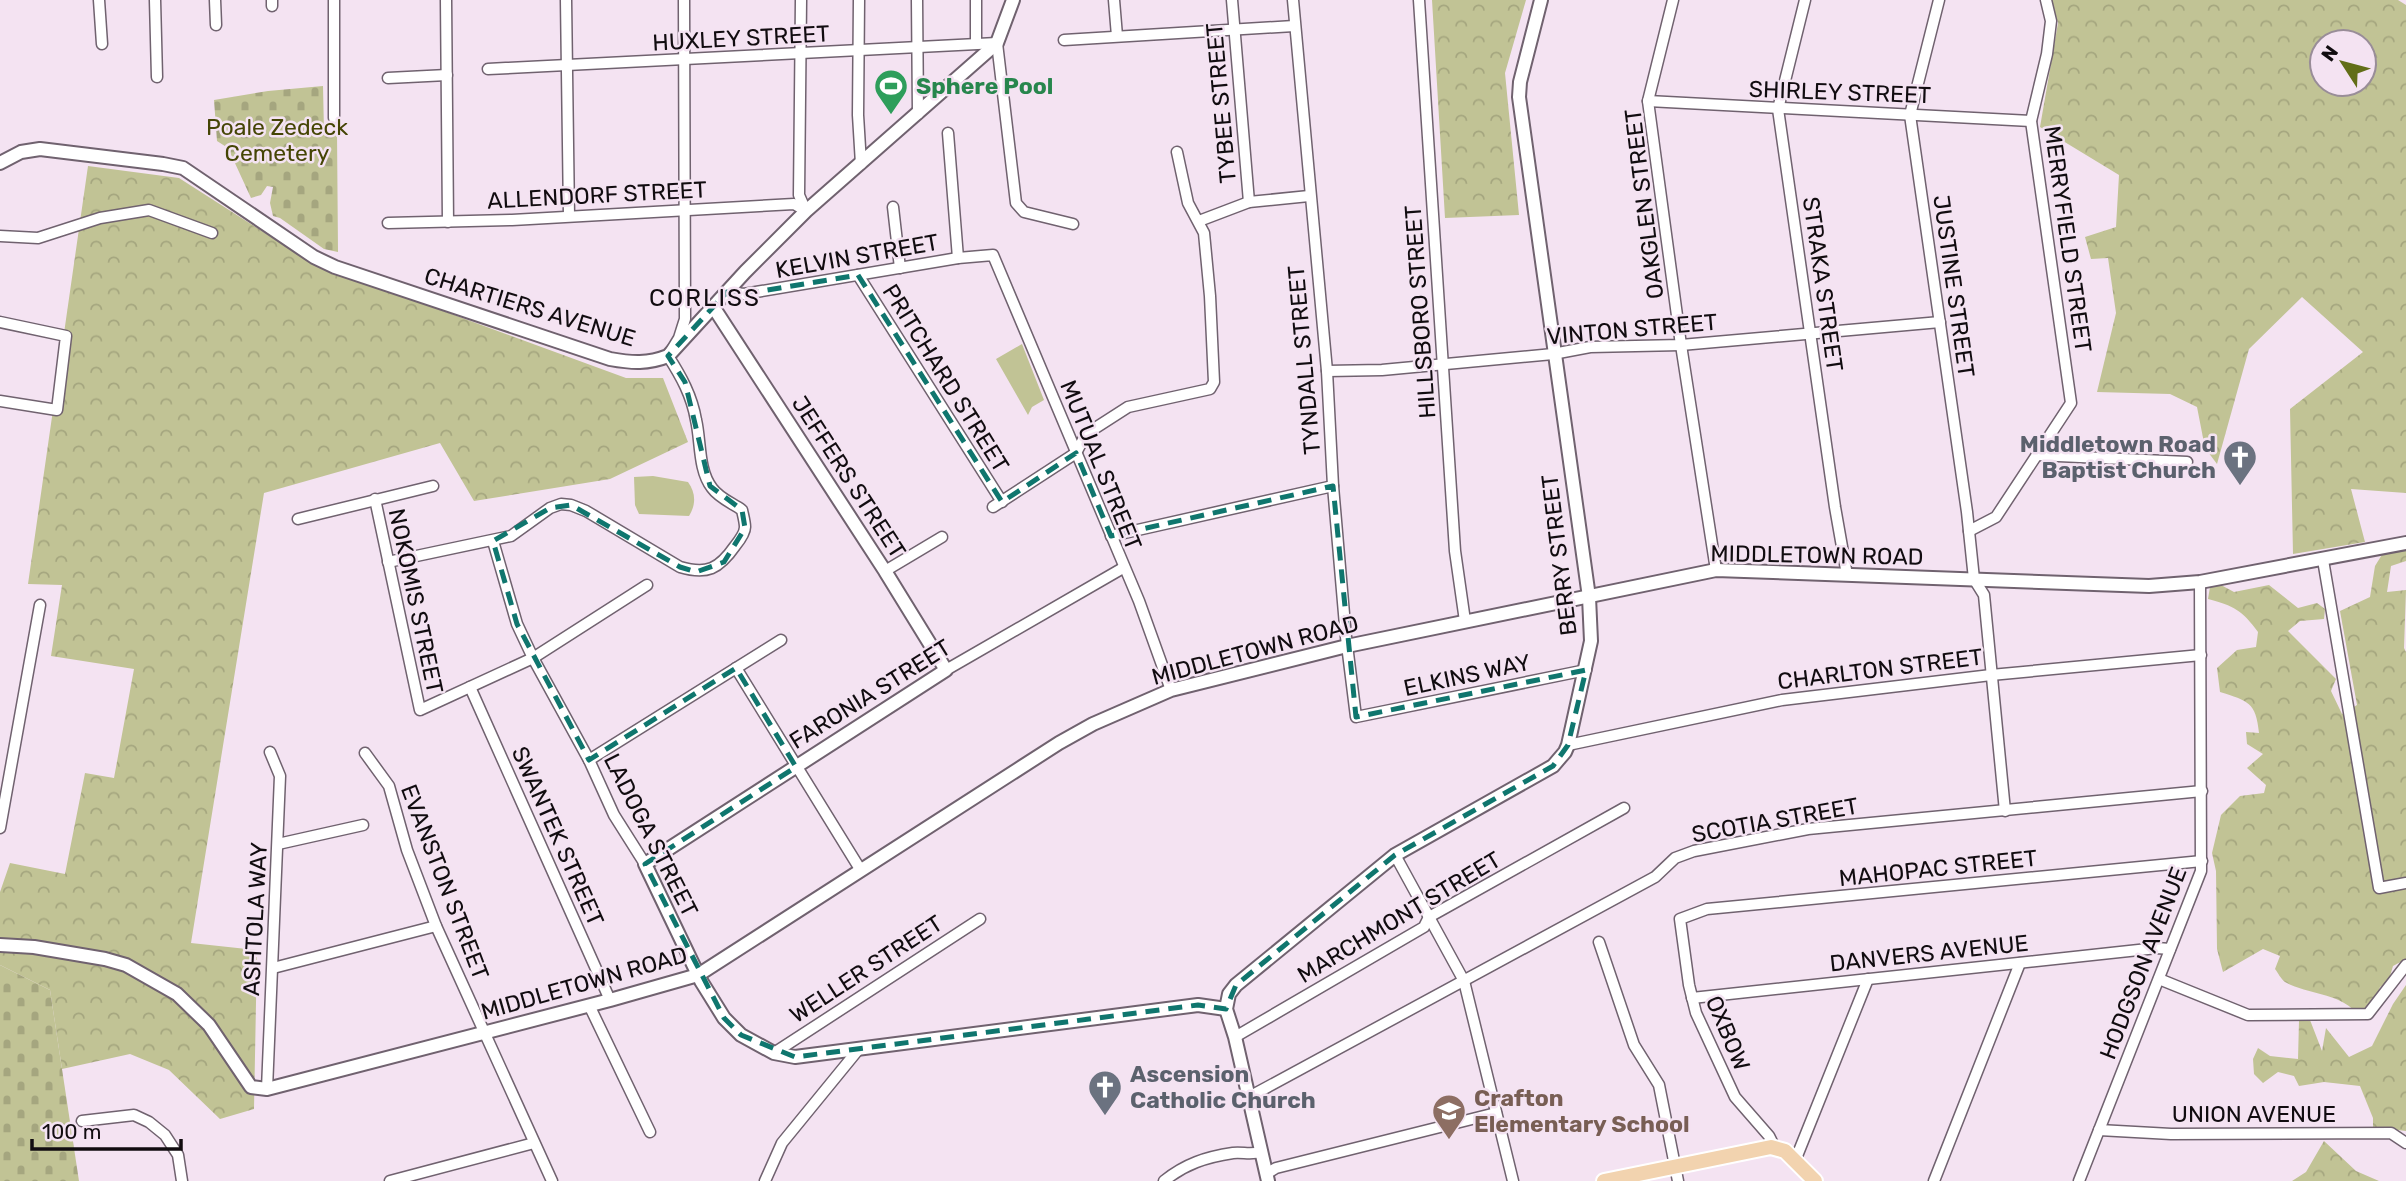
<svg xmlns="http://www.w3.org/2000/svg" width="2406" height="1181" font-family="Rubik,sans-serif">
<defs>
<pattern id="forest-crowns" width="20" height="18" patternUnits="userSpaceOnUse" patternTransform="scale(1.75)"><rect width="20" height="18" fill="#c1c395"/><path d="M2 6a3 3 0 1 1 6 0M12 15a3 3 0 1 1 6 0" fill="none" stroke="#a5a67f"/></pattern>
<pattern id="cemetery-stones" width="16" height="16" patternUnits="userSpaceOnUse" patternTransform="scale(1.75)"><rect width="16" height="16" fill="#c1c395"/><path d="M2 7V4a2 2 0 0 1 4 0v3zM10 15v-3a2 2 0 0 1 4 0v3z" fill="#a5a67f"/></pattern>
</defs>
<rect width="100%" height="100%" fill="#f4e3f2"/>
<g fill="url(#forest-crowns)" fill-rule="evenodd">
<polygon points="1432,0 1526,0 1505,73 1519,215 1445,218"/>
<path d="M2051,0H2398L2406,5V493L2351,489L2365,542L2293,554L2290,409L2363,352L2302,297L2249,349L2217,464L2205,448L2197,407L2170,394L2097,392L2116,313L2108,258L2091,259L2085,237L2116,227L2119,175L2040,127L2058,23ZM2322,42H2364V84H2322Z"/>
<polygon points="88,166 179,178 310,262 626,378 663,378 688,442 610,479 474,501 440,443 264,493 191,943 257,950 254,1109 220,1119 169,1070 130,1054 62,1069 50,990 0,965 0,892 10,863 65,874 85,773 114,778 134,669 51,656 62,585 28,584"/>
<path d="M2406,549V561L2391,566L2387,592L2406,590L2404,648L2406,652V959L2393,966L2388,983L2380,987C2376,1001 2371,1008 2356,1012C2336,992 2308,995 2285,982C2281,979 2278,973 2275,969L2280,956L2263,949L2223,972L2217,949L2216,871L2212,853L2221,815L2240,796L2264,793L2266,785L2247,768L2263,754L2247,744L2246,732L2259,733C2256,702 2248,701 2220,692L2217,668L2237,650L2256,647L2258,632C2242,610 2234,606 2208,599L2210,587L2221,585L2234,592L2269,585L2298,608L2317,603L2325,609L2324,619L2300,621L2288,631L2336,679L2331,691L2342,714L2357,705L2340,611L2370,597L2375,566L2383,553Z"/>
<polygon points="2406,985 2406,1131 2373,1127 2373,1118 2360,1086 2324,1082 2299,1086 2294,1076 2278,1072 2263,1083 2254,1074 2253,1059 2258,1048 2270,1056 2298,1059 2299,1021 2310,1020 2322,1051 2326,1028 2349,1057 2372,1046 2393,1004"/>
<polygon points="2324,1141 2356,1171 2379,1181 2292,1181 2306,1172"/>
</g>
<g fill="url(#cemetery-stones)">
<polygon points="323,86 324,132 337,132 338,252 324,249 280,218 273,216 270,203 273,187 267,186 261,195 251,198 228,148 217,141 214,100 268,91"/>
<polygon points="0,965 50,990 79,1181 0,1181"/>
</g>
<g fill="#c1c395">
<polygon points="1022,344 1044,400 1032,407 1028,415 996,359"/>
<path d="M653,476L688,482C696,493 696,505 689,516L639,514L635,505L634,477Z"/>
</g>
<g fill="none" stroke-linecap="round" stroke-linejoin="round">
<g stroke="#70626f" stroke-width="13">
<g id="minor">
<polyline points="99,0 102,44"/>
<polyline points="155,0 157,77"/>
<polyline points="215,0 216,25"/>
<polyline points="272,0 272,6"/>
<polyline points="334,0 334,118"/>
<polyline points="446,0 448,222"/>
<polyline points="566,0 569,216"/>
<polyline points="801,0 799,195 806,211"/>
<polyline points="859,0 858,115 861,164"/>
<polyline points="917,0 918,114"/>
<polyline points="976,0 976,44"/>
<polyline points="1114,0 1117,36"/>
<polyline points="1232,0 1249,202"/>
<polyline points="1293,0 1327,371 1333,486 1346,637 1356,717 1586,670"/>
<polyline points="1419,0 1455,551 1465,621"/>
<polyline points="1673,0 1648,101 1681,345 1716,570"/>
<polyline points="1805,0 1778,109 1835,507 1847,575"/>
<polyline points="1939,0 1910,115 1967,512 1974,579 1984,595 2005,811"/>
<polyline points="1064,40 1294,26"/>
<polyline points="488,69 997,43 1016,203 1024,212 1073,224"/>
<polyline points="388,78 447,75"/>
<polyline points="1648,101 2031,121"/>
<polyline points="948,133 958,258"/>
<polyline points="893,207 900,268"/>
<polyline points="1199,221 1249,202 1309,196"/>
<polyline points="388,223 512,220 794,204 806,211"/>
<polyline points="0,236 38,238 100,218 149,210 212,233"/>
<polyline points="858,275 1002,502"/>
<polyline points="727,292 744,294 958,258 993,255 1139,601 1171,690"/>
<polyline points="0,322 66,336 57,410 0,401"/>
<polyline points="1327,371 1382,370 1553,354 1590,347 1681,345 1940,322"/>
<polyline points="2037,455 2187,462"/>
<polyline points="375,499 420,710 533,658 647,585"/>
<polyline points="993,507 1076,453 1086,434 1128,407 1210,389 1214,382 1210,296 1204,233 1188,203 1177,152"/>
<polyline points="298,519 433,486"/>
<polyline points="1969,531 1996,517 2071,403 2031,121 2047,54 2051,21 2046,0"/>
<polyline points="1111,536 1333,486"/>
<polyline points="493,541 517,624 533,658 589,760 614,815 645,864"/>
<polyline points="2323,560 2379,888 2406,883"/>
<path d="M388,562L511,536L550,508L561,504L571,505L586,511L680,567C707,575 719,569 735,546C739,541 745,533 745,527C745,522 743,515 742,510C732,503 719,498 712,488C698,470 701,441 696,420C692,396 681,376 668,356L679,338L685,319L684,0"/>
<polyline points="885,571 942,537"/>
<polyline points="736,668 860,869"/>
<polyline points="946,670 1123,568"/>
<polyline points="470,687 610,1000"/>
<polyline points="1568,745 1782,700 1991,675 2201,655"/>
<polyline points="365,753 389,786 407,850 436,926 552,1181"/>
<polyline points="589,760 781,640"/>
<polyline points="0,828 40,605"/>
<polyline points="278,844 363,825"/>
<polyline points="1395,855 1464,981 1513,1181"/>
<polyline points="1599,942 1634,1045 1659,1085 1678,1181"/>
<polyline points="273,968 436,926"/>
<polyline points="2159,979 2248,1015 2368,1014 2406,965"/>
<polyline points="1692,998 2157,948 2170,949"/>
<polyline points="589,1005 650,1132"/>
<polyline points="1235,1037 1424,927 1429,917 1624,808"/>
<polyline points="774,1053 980,919"/>
<polyline points="267,1089 280,776 270,752"/>
<polyline points="1249,1097 1655,877 1675,858 1694,851 1808,829 2202,791"/>
<polyline points="82,1121 134,1115 149,1122 165,1135 178,1155 182,1181"/>
<polyline points="2099,1130 2171,1134 2391,1133 2406,1143"/>
<polyline points="1775,1148 1769,1136 1735,1097 1696,1013 1689,985 1680,919 1707,909 2202,861"/>
<polyline points="1795,1161 1868,979"/>
<polyline points="1266,1174 1276,1168 1496,1113"/>
<polyline points="390,1181 534,1143"/>
<polyline points="765,1181 782,1143 858,1050"/>
<path d="M1164,1181C1185,1164 1206,1157 1233,1153C1244,1152 1249,1155 1262,1152"/>
<polyline points="1934,1181 2020,963"/>
<polyline points="2079,1181 2201,871 2200,582"/>
</g>
</g>
<g stroke="#70626f" stroke-width="16">
<g id="tertiary">
<path d="M0,163L21,152L40,149L163,164L183,168L314,257L335,267L610,359C632,363 648,364 668,356L745,272L806,211L997,43L1013,0"/>
<polyline points="714,308 885,571 946,670 645,864 701,981 724,1018 741,1035 774,1053 795,1057 1198,1005 1226,1009"/>
<polyline points="0,945 34,947 105,959 126,965 177,994 209,1025 251,1087 267,1089 610,1000 698,975 1059,743 1093,724 1171,690 1347,646 1716,570 2149,586 2200,582 2406,543"/>
<polyline points="1268,1181 1235,1037 1226,1009 1229,994 1236,985 1395,855 1553,766 1565,752 1568,745 1591,641 1589,597 1519,97 1520,82 1541,0"/>
</g>
</g>
<g stroke="#fff" stroke-width="18">
<polyline id="primary" points="1604,1181 1771,1147 1785,1151 1815,1181"/>
</g>
<use href="#minor" stroke="#fff" stroke-width="10"/>
<use href="#tertiary" stroke="#fff" stroke-width="12"/>
<use href="#primary" stroke="#f2d3af" stroke-width="14"/>
</g>
<path fill="none" stroke="#0f766e" stroke-width="5" stroke-dasharray="14 9" stroke-linejoin="round" d="M858,275L1002,502L1076,453L1111,536L1333,486L1356,717L1586,670L1568,745L1553,766L1395,855L1236,985L1226,1009L1198,1005L795,1057L741,1035L724,1018L645,864L796,767L736,668L589,760L517,624L493,541L550,508L571,505L680,567L696,572L724,562L745,528L742,510L710,486L685,382L668,356L727,292L744,294Z"/>
<defs>
<g id="stadium-pin" transform="scale(1.75)"><path d="M0 17L-7.5 6A9.5 9.5 0 1 1 7.5 6Z" fill="#2e9e5b" stroke="#f4e3f2"/><path d="M0-5a6.5 5 0 1 0 0 10a6.5 5 0 1 0 0-10ZM-3.5-1.8h7v3.6h-7Z" fill="#fff"/></g>
<g id="church-pin" transform="scale(1.75)"><path d="M0 17L-7.5 6A9.5 9.5 0 1 1 7.5 6Z" fill="#6b7280" stroke="#f4e3f2"/><path d="M-1.2-6h2.4v3.5h3.3v2.4h-3.3V6h-2.4V-.1h-3.3v-2.4h3.3Z" fill="#fff"/></g>
<g id="school-pin" transform="scale(1.75)"><path d="M0 17L-7.5 6A9.5 9.5 0 1 1 7.5 6Z" fill="#8d6e63" stroke="#f4e3f2"/><path d="M0-5L7-2L0 1L-7-2ZM-4 1L0 2.5L4 1V4Q0 6-4 4Z" fill="#fff"/></g>
</defs>
<g fill-rule="evenodd">
<use href="#stadium-pin" x="891" y="86"/>
<use href="#church-pin" x="2240" y="457"/>
<use href="#church-pin" x="1105" y="1087"/>
<use href="#school-pin" x="1449" y="1111"/>
</g>
<g text-anchor="middle" stroke-width="5" stroke-linejoin="round" paint-order="stroke">
<g font-size="23" fill="#110c10" stroke="#f4e3f2">
<text transform="translate(741 38) rotate(-3)" y="8">HUXLEY STREET</text>
<text transform="translate(1840 92) rotate(2)" y="8">SHIRLEY STREET</text>
<text transform="translate(1221 103) rotate(-95)" y="8">TYBEE STREET</text>
<text transform="translate(597 195) rotate(-3)" y="8">ALLENDORF STREET</text>
<text transform="translate(1644 204) rotate(-97)" y="8">OAKGLEN STREET</text>
<text transform="translate(2068 239) rotate(82)" y="8">MERRYFIELD STREET</text>
<text transform="translate(857 256) rotate(-10)" y="8">KELVIN STREET</text>
<text transform="translate(1823 284) rotate(82)" y="8">STRAKA STREET</text>
<text transform="translate(1954 286) rotate(82)" y="8">JUSTINE STREET</text>
<text transform="translate(530 307) rotate(17)" y="8">CHARTIERS AVENUE</text>
<text transform="translate(1420 312) rotate(-94)" y="8">HILLSBORO STREET</text>
<text transform="translate(1632 329) rotate(-5)" y="8">VINTON STREET</text>
<text transform="translate(1304 360) rotate(-95)" y="8">TYNDALL STREET</text>
<text transform="translate(946 378) rotate(58)" y="8">PRITCHARD STREET</text>
<text transform="translate(1101 465) rotate(68)" y="8">MUTUAL STREET</text>
<text transform="translate(849 477) rotate(57)" y="8">JEFFERS STREET</text>
<text transform="translate(1559 555) rotate(-97)" y="8">BERRY STREET</text>
<text transform="translate(1817 555) rotate(1)" y="8">MIDDLETOWN ROAD</text>
<text transform="translate(416 601) rotate(78)" y="8">NOKOMIS STREET</text>
<text transform="translate(1255 650) rotate(-15)" y="8">MIDDLETOWN ROAD</text>
<text transform="translate(1880 669) rotate(-7)" y="8">CHARLTON STREET</text>
<text transform="translate(1467 675) rotate(-12)" y="8">ELKINS WAY</text>
<text transform="translate(870 694) rotate(-32)" y="8">FARONIA STREET</text>
<text transform="translate(1775 820) rotate(-10)" y="8">SCOTIA STREET</text>
<text transform="translate(651 835) rotate(63)" y="8">LADOGA STREET</text>
<text transform="translate(558 836) rotate(66)" y="8">SWANTEK STREET</text>
<text transform="translate(1938 868) rotate(-6)" y="8">MAHOPAC STREET</text>
<text transform="translate(445 882) rotate(69)" y="8">EVANSTON STREET</text>
<text transform="translate(1399 917) rotate(-31)" y="8">MARCHMONT STREET</text>
<text transform="translate(255 919) rotate(-87)" y="8">ASHTOLA WAY</text>
<text transform="translate(1929 953) rotate(-6)" y="8">DANVERS AVENUE</text>
<text transform="translate(2143 963) rotate(-69)" y="8">HODGSON AVENUE</text>
<text transform="translate(866 969) rotate(-33)" y="8">WELLER STREET</text>
<text transform="translate(584 983) rotate(-16)" y="8">MIDDLETOWN ROAD</text>
<text transform="translate(1728 1033) rotate(67)" y="8">OXBOW</text>
<text x="2254" y="1122">UNION AVENUE</text>
</g>
<g font-size="23" font-weight="bold" fill="#27864d" stroke="#f4e3f2" text-anchor="start">
<text x="916" y="94">Sphere Pool</text>
</g>
<g font-size="23" fill="#454505" stroke="#f4e3f2">
<text x="277" y="135">Poale Zedeck<tspan x="277" dy="26">Cemetery</tspan></text>
</g>
<g font-size="23" font-weight="bold" fill="#5b616d" stroke="#f4e3f2" text-anchor="end">
<text x="2216" y="452">Middletown Road<tspan x="2216" dy="26">Baptist Church</tspan></text>
<text x="1130" y="1082" text-anchor="start">Ascension<tspan x="1130" dy="26">Catholic Church</tspan></text>
</g>
<g font-size="23" font-weight="bold" fill="#785e54" stroke="#f4e3f2" text-anchor="start">
<text x="1474" y="1106">Crafton<tspan x="1474" dy="26">Elementary School</tspan></text>
</g>
<g font-size="24" letter-spacing="2" fill="#110c10" stroke="#f4e3f2">
<text x="705" y="306">CORLISS</text>
</g>
</g>
<g transform="translate(2343 63) rotate(306)"><circle r="33" fill="#f4e3f2" stroke="#998d98" stroke-width="2"/>
<path d="M0-5L12 26L0 18L-12 26Z" fill="#626e17"/>
<text y="-10" font-size="19" font-weight="bold" text-anchor="middle" fill="#110c10">N</text>
</g>
<path d="M32 1139v10h149v-10" fill="none" stroke="#110c10" stroke-width="3.5"/>
<text x="42" y="1139" font-size="21" fill="#110c10" stroke="#f4e3f2" stroke-width="5" paint-order="stroke">100 m</text>
</svg>
